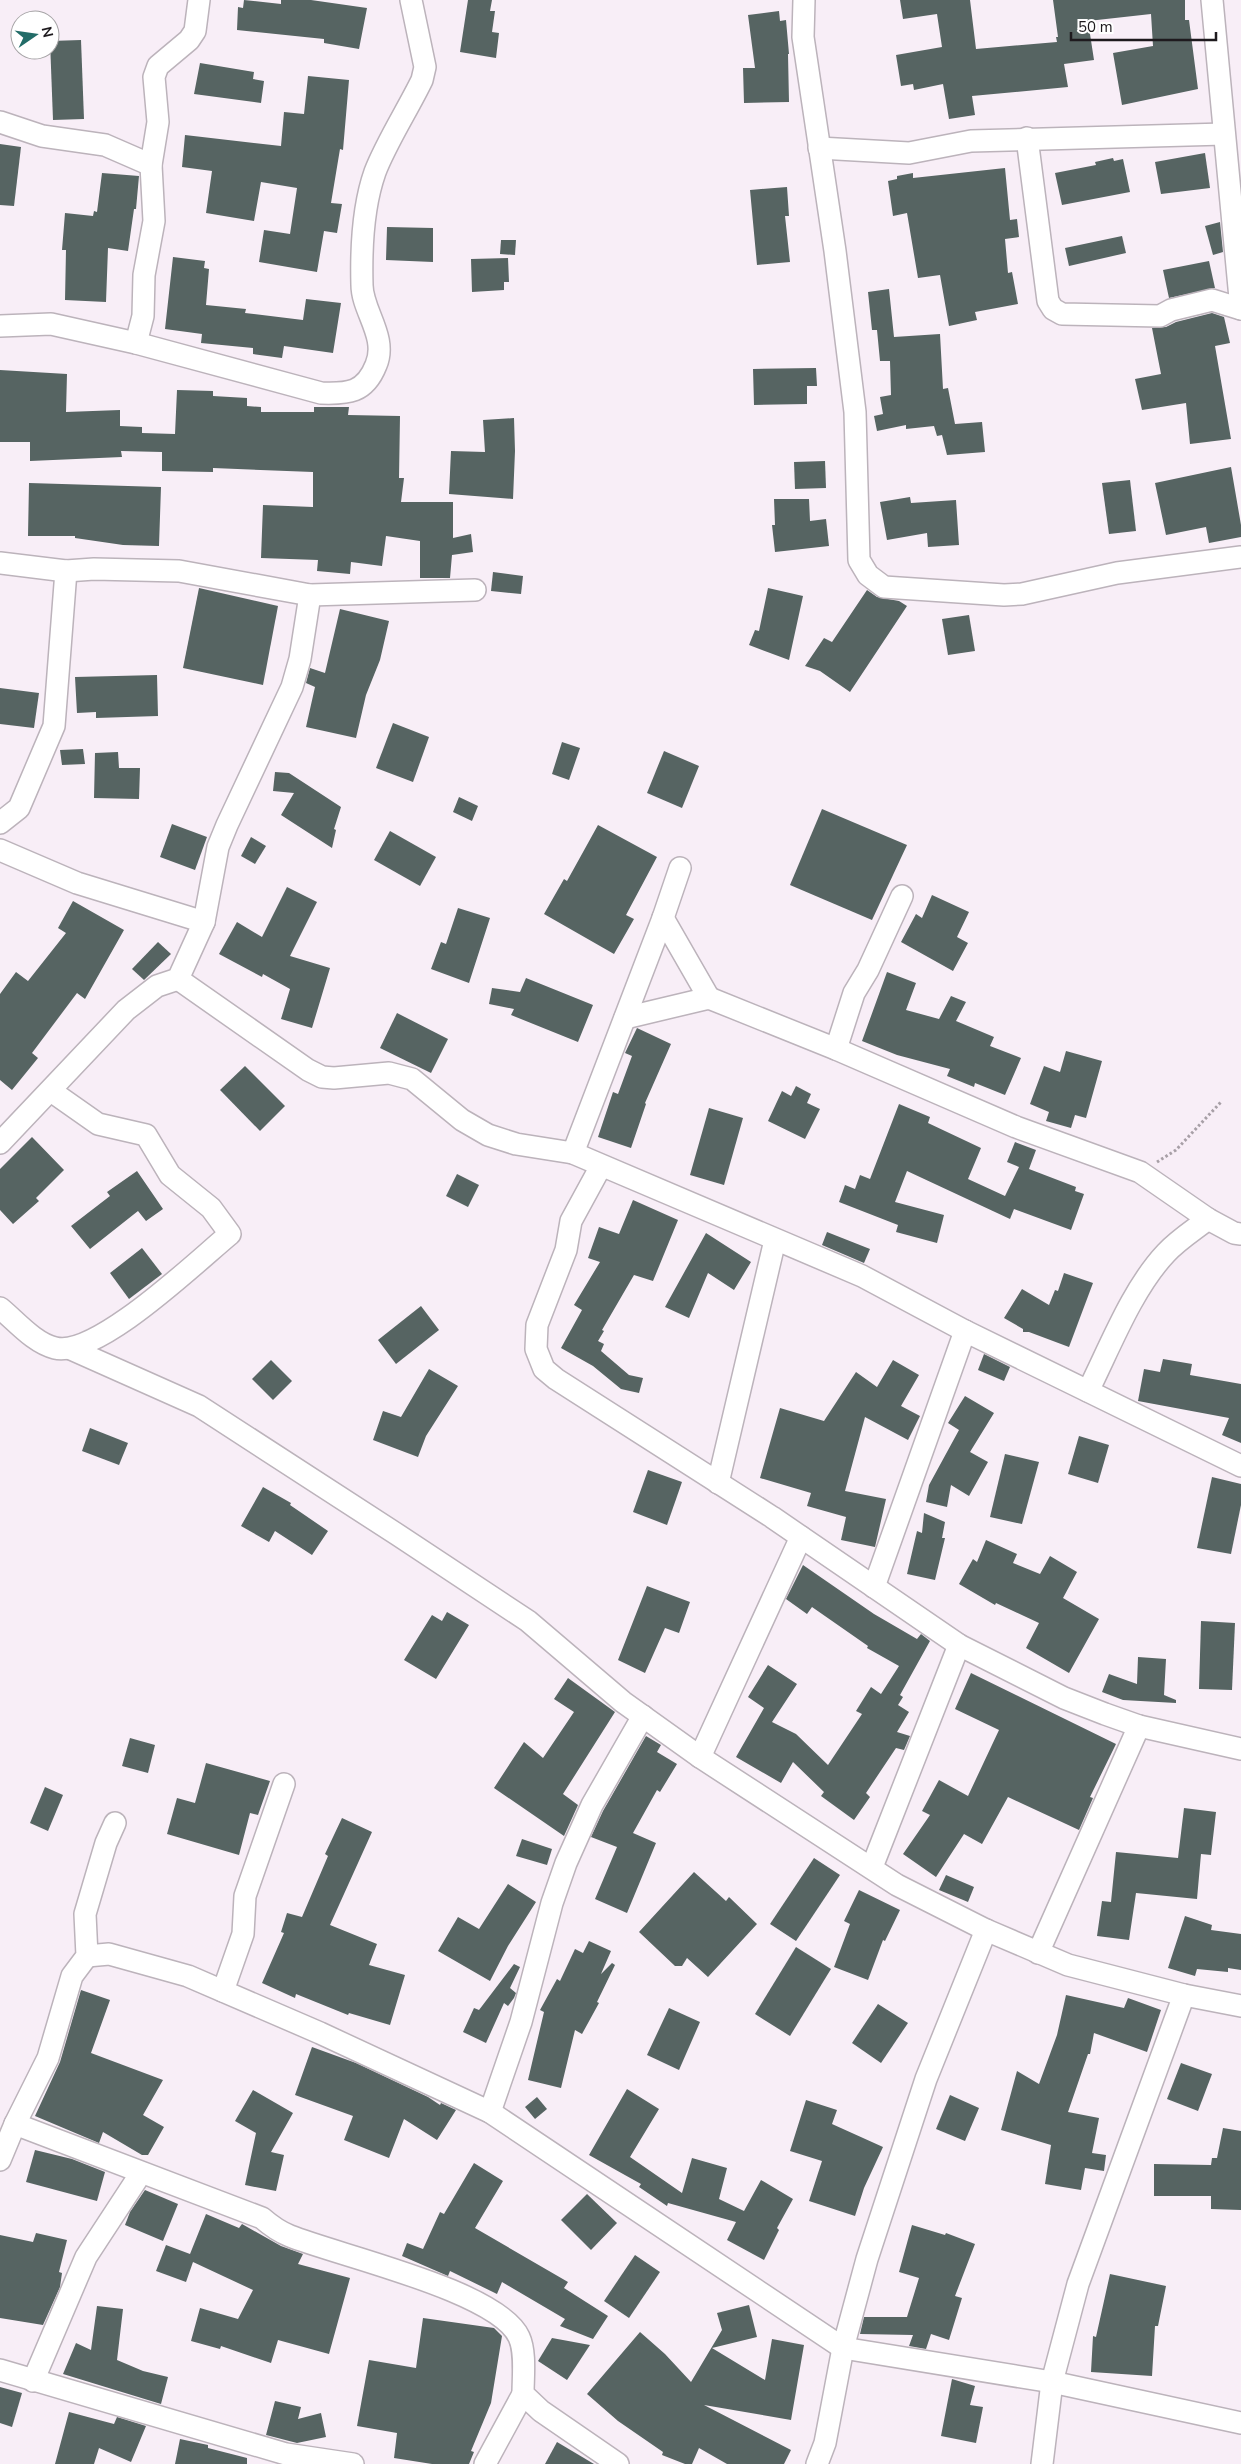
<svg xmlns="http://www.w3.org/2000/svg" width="1241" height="2464" font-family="'Nunito Sans',sans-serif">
<rect width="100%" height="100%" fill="#f8eef7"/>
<g fill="#566462">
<polygon points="244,0 281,4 281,0 311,0 367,8 359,49 324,43 324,39 237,30 238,7 243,8"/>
<polygon points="468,0 492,0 490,11 495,11 492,32 499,33 496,58 460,52"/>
<polygon points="900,0 970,0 976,49 1057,42 1056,37 1058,37 1053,0 1185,0 1185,20 1189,20 1198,89 1122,105 1113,53 1153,46 1151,14 1088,21 1094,60 1064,64 1068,87 972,96 975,115 949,119 943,84 914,90 913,84 901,86 896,55 942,47 937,14 903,19"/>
<polygon points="779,11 780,21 786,20 789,54 788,54 789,102 744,103 743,68 755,68 748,15"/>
<polygon points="81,40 84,119 53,120 50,41"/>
<polygon points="200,63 254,72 253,79 264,81 261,103 194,94"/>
<polygon points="308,76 349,80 343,150 340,149 331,203 342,204 337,233 324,231 317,272 259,262 264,230 290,234 297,188 261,182 254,221 206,213 212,171 182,167 185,135 281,146 284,112 304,114"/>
<polygon points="0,144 21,147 14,206 0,205"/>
<polygon points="1205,153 1210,188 1161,194 1155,162"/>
<polygon points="1113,158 1114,161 1123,159 1130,192 1062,205 1055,173 1096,165 1095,162"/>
<polygon points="1005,168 1010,220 1017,219 1019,237 1005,239 1008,273 1012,272 1018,304 975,312 977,320 949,326 940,275 918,278 907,213 893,216 888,181 897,179 897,176 913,173 913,178"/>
<polygon points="102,173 139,176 136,209 134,209 128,251 108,248 106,302 65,300 66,250 62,250 65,213 93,216 94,211 97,212"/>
<polygon points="787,187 789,216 785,216 790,262 757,265 750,190"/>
<polygon points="1220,222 1223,252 1213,255 1205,226"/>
<polygon points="387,227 433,228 433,262 386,260"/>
<polygon points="1122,236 1126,253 1069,266 1065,248"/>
<polygon points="501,240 516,240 515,255 500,254"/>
<polygon points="173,257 205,261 204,268 209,269 206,305 246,309 245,313 303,320 306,299 341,303 333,353 284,346 282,358 253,354 253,348 201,343 202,334 165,329"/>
<polygon points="508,258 509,282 504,282 504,290 472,292 471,259"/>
<polygon points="1209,261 1215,288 1169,298 1163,270"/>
<polygon points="889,289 894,337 940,334 943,389 948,388 955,424 982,422 985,452 947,455 942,435 937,436 934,426 906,429 906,425 877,431 874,416 883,414 880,397 891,395 890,361 880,361 877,330 872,330 868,292"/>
<polygon points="1212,313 1224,317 1230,343 1215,346 1231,439 1190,444 1186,403 1142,410 1135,379 1161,374 1152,328 1166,327 1176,322"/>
<polygon points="816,368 817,386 807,386 807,404 754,405 753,369"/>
<polygon points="0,370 67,374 66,412 120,410 120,426 142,427 142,433 175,434 177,390 213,391 213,396 247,398 247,406 261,407 261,412 314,412 314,407 349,407 348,415 400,416 399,478 404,478 401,502 453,502 453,538 471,534 473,552 452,555 450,578 420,578 420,541 386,536 382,566 351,562 350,574 317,571 318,560 261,558 263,505 313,507 313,472 213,468 213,472 162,471 162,452 121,451 122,457 30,461 30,442 0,442"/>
<polygon points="514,418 515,451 513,499 449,494 451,451 485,452 483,420"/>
<polygon points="825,461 826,488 795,489 794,462"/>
<polygon points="1231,467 1241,525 1241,537 1209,543 1206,527 1166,535 1155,483"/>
<polygon points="1130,480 1136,531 1109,534 1102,483"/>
<polygon points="29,483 161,487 159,546 123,545 75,538 75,536 28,536"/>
<polygon points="910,497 911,503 956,500 959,545 928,547 927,533 887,540 880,502"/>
<polygon points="774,499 809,499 810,521 826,519 829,546 775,552 772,525 775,525"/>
<polygon points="493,572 523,576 521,594 491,591"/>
<polygon points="199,588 278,606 263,685 183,668"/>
<polygon points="768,588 803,596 789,660 749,645 755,630 759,631"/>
<polygon points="867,590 877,597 899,601 907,606 850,692 820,671 805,666 824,638 832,642"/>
<polygon points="340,609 389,621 380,660 366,695 356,738 306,727 315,687 306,683 310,668 325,673"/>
<polygon points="969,615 975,651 948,655 942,619"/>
<polygon points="157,675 158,716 96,718 96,712 77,713 75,677"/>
<polygon points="0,688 39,693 34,728 0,724"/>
<polygon points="393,723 429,737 413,782 376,768"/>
<polygon points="562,742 580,748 569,780 552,774"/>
<polygon points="83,749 85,764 62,765 60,750"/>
<polygon points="664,751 699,766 682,808 647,793"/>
<polygon points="118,752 119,768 140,768 139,799 94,798 95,753"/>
<polygon points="275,772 289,773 341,807 334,829 336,830 332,848 281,815 294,793 273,791"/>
<polygon points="459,797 478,806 472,821 453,812"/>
<polygon points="822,809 907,845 872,920 790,885"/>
<polygon points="172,824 207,837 195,870 160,857"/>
<polygon points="598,825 657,857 626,915 634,919 614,954 544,914 564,879 567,881"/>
<polygon points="390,831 436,857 420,886 374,860"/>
<polygon points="251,837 266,846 255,864 241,856"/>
<polygon points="287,887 317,902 290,956 330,968 312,1028 281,1019 290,989 263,974 262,977 219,954 237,922 262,937"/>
<polygon points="932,895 969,912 957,937 968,943 953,971 901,942 916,914 922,918"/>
<polygon points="73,901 124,930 85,999 77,993 32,1053 38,1058 12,1090 0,1080 0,994 16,972 28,981 66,933 58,928"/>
<polygon points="458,908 490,918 469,983 431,969 441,942 446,944"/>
<polygon points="158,942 171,954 144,980 132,969"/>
<polygon points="887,972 916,983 906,1010 939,1019 951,996 966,1002 956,1021 994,1037 990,1046 1021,1058 1005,1095 975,1083 974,1087 947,1076 950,1069 897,1055 862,1041"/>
<polygon points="526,978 593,1005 578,1042 511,1015 514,1009 489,1004 492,988 520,992"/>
<polygon points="397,1013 448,1039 431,1073 380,1048"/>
<polygon points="637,1028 671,1044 645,1103 646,1104 631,1148 598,1137 613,1092 618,1094 632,1056 625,1053"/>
<polygon points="1066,1051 1102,1061 1086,1118 1075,1115 1071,1128 1046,1121 1049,1112 1030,1104 1044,1066 1060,1072"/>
<polygon points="245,1066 285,1106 260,1131 220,1090"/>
<polygon points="796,1086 811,1094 807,1103 820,1109 805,1139 768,1121 782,1091 791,1096"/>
<polygon points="899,1104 930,1117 928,1123 981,1148 968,1179 1005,1196 1019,1167 1007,1162 1015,1142 1036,1150 1029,1169 1076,1187 1075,1191 1084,1194 1071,1230 1014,1209 1010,1219 907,1171 895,1202 944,1215 937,1243 896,1232 898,1225 839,1202 845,1185 855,1189 860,1175 870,1179"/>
<polygon points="709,1108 743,1118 724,1185 690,1175"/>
<polygon points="32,1137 64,1170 36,1198 39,1201 13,1224 0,1210 0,1169"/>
<polygon points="137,1171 163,1209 146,1221 138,1211 90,1249 71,1226 110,1196 107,1192"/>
<polygon points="457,1174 479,1185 468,1207 446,1196"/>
<polygon points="633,1200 678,1220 653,1281 634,1275 602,1330 604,1331 598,1341 604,1344 601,1351 629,1375 643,1378 639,1393 621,1389 593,1366 561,1348 582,1310 574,1305 600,1262 588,1258 599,1227 619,1234"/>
<polygon points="827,1232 870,1249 864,1263 822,1245"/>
<polygon points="706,1233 751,1262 734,1290 708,1273 689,1318 665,1307"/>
<polygon points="142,1248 162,1274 129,1299 110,1273"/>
<polygon points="1064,1273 1093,1283 1069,1347 1029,1332 1023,1332 1023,1329 1004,1318 1022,1289 1049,1305 1055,1290 1058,1291"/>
<polygon points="421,1306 439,1330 396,1364 378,1340"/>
<polygon points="984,1354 1010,1367 1004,1381 978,1370"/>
<polygon points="1163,1359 1192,1364 1190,1375 1241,1384 1241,1443 1222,1435 1229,1418 1138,1401 1144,1369 1160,1372"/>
<polygon points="271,1360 292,1381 273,1400 252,1379"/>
<polygon points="893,1360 919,1375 901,1406 920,1416 908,1440 865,1417 845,1491 886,1499 875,1547 841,1540 846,1517 807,1506 811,1493 760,1478 780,1408 824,1421 856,1372 877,1387"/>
<polygon points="429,1369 458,1386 426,1436 418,1457 373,1440 383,1411 401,1417"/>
<polygon points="965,1396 994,1413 970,1452 988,1462 969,1496 951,1485 947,1507 926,1502 929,1485 959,1430 948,1423"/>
<polygon points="90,1428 128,1443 119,1465 82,1451"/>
<polygon points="1079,1436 1109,1445 1098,1483 1068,1474"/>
<polygon points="1005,1454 1039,1462 1022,1524 990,1517"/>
<polygon points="648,1470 682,1482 667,1525 633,1512"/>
<polygon points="1212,1477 1241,1484 1241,1505 1231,1554 1197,1548"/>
<polygon points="263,1487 291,1503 290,1505 328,1531 312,1555 275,1531 269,1542 241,1526"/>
<polygon points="924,1513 945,1522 942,1538 945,1538 935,1580 907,1574 917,1531 922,1533"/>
<polygon points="986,1540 1017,1554 1013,1563 1040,1574 1050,1556 1077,1572 1063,1598 1099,1619 1069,1673 1026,1648 1039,1623 996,1603 995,1605 959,1584 973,1559 977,1562"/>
<polygon points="803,1565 874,1614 917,1639 921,1634 930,1641 900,1695 903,1697 898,1705 909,1712 897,1732 910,1736 904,1750 896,1748 866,1793 870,1797 854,1820 821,1796 824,1792 793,1762 781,1783 736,1757 764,1708 748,1697 768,1665 797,1684 772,1722 796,1734 828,1765 862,1714 856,1711 871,1687 881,1694 899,1666 867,1648 868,1646 812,1607 807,1614 786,1599"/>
<polygon points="647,1586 690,1602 679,1633 665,1628 645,1673 618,1660"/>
<polygon points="447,1612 469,1625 436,1679 404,1660 432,1615 442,1621"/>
<polygon points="1201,1621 1235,1623 1232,1690 1199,1689"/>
<polygon points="1138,1657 1166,1659 1164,1695 1176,1700 1176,1703 1123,1700 1102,1692 1109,1674 1137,1684"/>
<polygon points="971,1673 1116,1744 1090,1797 1093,1798 1079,1830 1008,1797 982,1844 964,1834 936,1877 903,1854 930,1815 922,1811 939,1780 968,1796 999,1730 955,1709"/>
<polygon points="568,1678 615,1712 563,1794 578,1805 564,1836 494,1788 524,1742 543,1758 574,1712 554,1699"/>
<polygon points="646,1736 661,1745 657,1752 677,1764 660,1792 657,1790 633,1833 656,1843 627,1913 595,1899 617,1847 591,1837 603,1811"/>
<polygon points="130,1738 155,1745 148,1773 122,1766"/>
<polygon points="206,1763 270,1781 258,1815 250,1813 239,1855 167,1834 177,1798 195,1803"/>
<polygon points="45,1787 63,1795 48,1831 30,1823"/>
<polygon points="1184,1808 1216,1812 1211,1855 1201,1854 1197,1899 1136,1893 1129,1940 1097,1936 1102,1901 1111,1902 1116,1852 1178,1858"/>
<polygon points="342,1818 372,1832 330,1925 377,1944 369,1965 405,1975 390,2025 349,2013 348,2015 296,1994 295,1998 262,1983 284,1933 281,1932 287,1913 302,1917 328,1856 325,1854"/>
<polygon points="522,1839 552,1849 547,1865 516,1856"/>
<polygon points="814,1858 840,1875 796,1941 770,1924"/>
<polygon points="694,1872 726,1901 729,1897 757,1924 708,1977 687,1958 682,1966 675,1966 639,1932"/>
<polygon points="946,1875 974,1887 968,1902 939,1890"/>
<polygon points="508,1884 536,1902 508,1946 490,1981 438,1951 458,1917 479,1929"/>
<polygon points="859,1890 900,1910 885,1941 883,1940 868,1980 834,1967 850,1924 844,1921"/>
<polygon points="1185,1916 1212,1925 1211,1930 1241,1934 1241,1970 1228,1968 1228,1972 1197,1969 1195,1976 1168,1968"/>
<polygon points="589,1941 611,1951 601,1974 612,1963 615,1965 597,2002 599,2003 582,2034 575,2030 561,2088 528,2080 544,2012 540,2010 557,1979 560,1981 575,1949 583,1953"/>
<polygon points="796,1947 831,1969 790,2036 755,2014"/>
<polygon points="514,1964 520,1967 510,1988 516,1993 514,1998 508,2006 504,2003 486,2043 463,2032 474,2008 479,2010"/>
<polygon points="81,1990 110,2000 91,2053 163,2080 143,2115 164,2127 148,2155 142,2155 103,2132 99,2143 35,2116 60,2062"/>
<polygon points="1066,1995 1124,2008 1128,1998 1161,2010 1147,2052 1094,2033 1090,2054 1088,2054 1068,2112 1099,2118 1092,2153 1106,2155 1104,2171 1085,2168 1081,2190 1045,2184 1051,2145 1001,2130 1017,2071 1039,2084 1057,2035"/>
<polygon points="878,2004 908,2023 881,2063 852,2043"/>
<polygon points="669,2008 700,2022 679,2070 647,2055"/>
<polygon points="312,2047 356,2063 428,2097 440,2105 441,2103 456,2110 437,2140 404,2119 389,2158 344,2140 353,2116 295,2095"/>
<polygon points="1181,2063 1212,2074 1198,2111 1167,2099"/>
<polygon points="627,2089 659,2109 630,2157 682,2193 692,2158 727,2168 719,2199 744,2211 761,2180 793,2199 777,2228 779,2230 764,2260 727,2240 736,2222 668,2203 667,2206 639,2187 641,2184 589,2155"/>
<polygon points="253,2090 293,2113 271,2152 284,2155 276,2191 245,2185 256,2133 235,2121"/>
<polygon points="950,2095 979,2108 965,2141 936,2129"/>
<polygon points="537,2097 547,2109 535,2119 525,2107"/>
<polygon points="806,2100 837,2110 832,2124 883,2147 864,2188 855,2216 809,2201 822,2161 790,2151"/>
<polygon points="1223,2128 1241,2131 1241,2210 1211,2209 1211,2196 1154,2196 1154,2164 1211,2165 1212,2158 1217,2158"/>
<polygon points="35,2150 72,2159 105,2172 97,2201 26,2182"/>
<polygon points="474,2163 503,2181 475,2228 568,2282 564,2288 608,2316 593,2339 560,2326 565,2319 502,2282 497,2294 450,2271 448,2276 402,2256 407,2243 423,2249 440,2212 444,2214"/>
<polygon points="145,2190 178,2204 163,2241 125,2225 130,2212"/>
<polygon points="587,2194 617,2223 591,2250 561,2220"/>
<polygon points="206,2214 239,2228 242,2224 281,2246 303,2254 298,2264 350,2278 329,2354 278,2340 271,2363 221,2346 220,2349 191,2341 200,2308 238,2319 253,2290 193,2262 186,2282 156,2271 166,2245 190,2254"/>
<polygon points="912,2225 945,2235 946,2233 975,2244 955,2296 962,2298 949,2340 931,2334 926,2349 909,2346 913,2335 860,2334 864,2317 907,2317 919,2278 899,2272"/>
<polygon points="36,2233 67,2240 59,2272 62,2273 60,2287 43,2325 0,2318 0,2235 33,2242"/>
<polygon points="635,2255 660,2272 629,2318 604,2301"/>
<polygon points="1110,2274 1166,2286 1158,2326 1155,2326 1152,2376 1091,2372 1093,2336 1096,2337"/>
<polygon points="749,2305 757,2337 712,2348 765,2380 772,2339 804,2345 791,2420 704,2405 791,2450 784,2464 727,2464 699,2448 692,2464 685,2464 662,2455 663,2452 618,2421 587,2394 640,2332 665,2354 691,2382 722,2330 717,2313"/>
<polygon points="97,2306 123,2309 117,2360 143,2371 168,2377 161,2404 63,2374 76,2343 91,2350"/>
<polygon points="423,2318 494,2328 502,2336 491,2403 471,2451 474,2452 469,2464 432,2464 394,2458 397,2433 357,2426 369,2360 416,2368"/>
<polygon points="552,2338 590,2345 567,2380 538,2361"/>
<polygon points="952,2379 975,2386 970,2405 983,2407 976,2443 941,2436"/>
<polygon points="0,2387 22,2393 12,2427 0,2423"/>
<polygon points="275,2401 301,2407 298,2419 321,2413 326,2437 297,2443 266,2435"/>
<polygon points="69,2412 114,2424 117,2417 146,2426 131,2462 99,2448 94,2464 55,2464"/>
<polygon points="180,2439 208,2445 208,2448 247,2458 247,2464 175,2464"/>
<polygon points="557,2442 594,2464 545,2464"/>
</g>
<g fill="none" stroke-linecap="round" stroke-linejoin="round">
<g stroke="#bcb3bb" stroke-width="24">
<g id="street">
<polyline points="804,0 803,37 835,251 855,412 859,560 868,575 884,587 1004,595 1022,594 1117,573 1241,557"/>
<polyline points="1212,0 1241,309"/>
<polyline points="0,122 42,136 105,145 151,165"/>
<polyline points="1027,138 1048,301 1053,309 1062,314 1160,316 1171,310 1212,300 1241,309"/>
<polyline points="819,148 909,153 971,141 1224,134"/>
<path d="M0,326L51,324L136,343L321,393C348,394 365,393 376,365C388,337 362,311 362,285C361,249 363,206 375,172C386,143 408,109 422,80L425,67L411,0"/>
<polyline points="136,343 143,316 144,275 154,221 151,165 158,122 154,77 158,66 189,40 195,31 199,0"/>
<polyline points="0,563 66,571 94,569 179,571 310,595 475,590"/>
<polyline points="0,823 19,808 54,726 66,571"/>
<polyline points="0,850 77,883 204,922"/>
<polyline points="663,918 709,998"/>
<polyline points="178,979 308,1070 322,1077 334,1078 389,1073 412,1079 462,1120 488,1135 516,1144 573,1153 862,1276 965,1331 1241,1466"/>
<polyline points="625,1018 709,998 836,1049 1016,1127 1140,1172 1208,1219 1234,1233 1241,1234"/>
<polyline points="836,1049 854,993 868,970 902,896"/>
<polyline points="0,1143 126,1010 157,986 178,979 204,922 218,847 227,825 292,687 300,659 310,595"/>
<polyline points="573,1153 663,918 680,868"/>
<polyline points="601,1166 571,1221 566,1250 537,1325 536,1349 544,1369 556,1379 772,1517 959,1645 1064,1698 1105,1714 1139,1726 1241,1749"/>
<path d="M0,1308C16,1321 34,1343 55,1348C97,1358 197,1261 230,1234L211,1208L170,1175L146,1135L98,1124L51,1091"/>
<polyline points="71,1349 199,1406 398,1535 528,1621 623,1702 700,1757 897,1885 986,1930 1068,1965 1184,1995 1241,2006"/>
<path d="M1088,1391C1110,1347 1132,1289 1166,1253C1178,1240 1194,1230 1208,1219"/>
<polyline points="718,1483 775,1240"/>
<polyline points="874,1587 965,1331"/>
<polyline points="700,1757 801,1537"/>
<polyline points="872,1867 959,1645"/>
<polyline points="1038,1953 1139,1726"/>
<polyline points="87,1956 109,1954 188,1976 320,2033 490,2112 843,2348 1052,2382 1241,2423"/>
<polyline points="223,1991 243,1934 245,1896 284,1784"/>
<polyline points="490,2112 521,2022 552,1903 566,1863 592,1805 643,1716"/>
<path d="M15,2124L262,2218C270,2225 280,2232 290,2236C340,2256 498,2291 519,2337C526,2352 523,2377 523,2394L541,2411L618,2464"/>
<polyline points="0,2160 15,2124 48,2058 72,1976 87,1956 85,1914 106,1843 115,1823"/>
<polyline points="0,2370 286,2454 353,2464"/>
<polyline points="33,2381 86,2257 141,2173"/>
<polyline points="485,2464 523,2394"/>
<polyline points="817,2464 825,2443 843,2348 867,2259 926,2079 986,1930"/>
<polyline points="1042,2464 1052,2382 1078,2284 1184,1995"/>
</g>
</g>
<polyline stroke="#a79fa6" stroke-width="3" stroke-dasharray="2.5 2.5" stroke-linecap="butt" points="1157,1162 1176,1150 1221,1102"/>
<use href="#street" stroke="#fff" stroke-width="21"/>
</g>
<g transform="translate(35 35) rotate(77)"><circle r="24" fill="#ffffff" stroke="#a5a3a5"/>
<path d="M0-4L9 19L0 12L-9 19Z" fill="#226c68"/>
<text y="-8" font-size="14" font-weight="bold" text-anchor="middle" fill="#1e1a1e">N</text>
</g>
<path d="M1071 32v8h145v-8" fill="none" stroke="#1e1a1e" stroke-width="2.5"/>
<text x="1078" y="32" font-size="15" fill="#1e1a1e" stroke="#ffffff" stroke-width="4" paint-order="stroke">50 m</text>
</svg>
